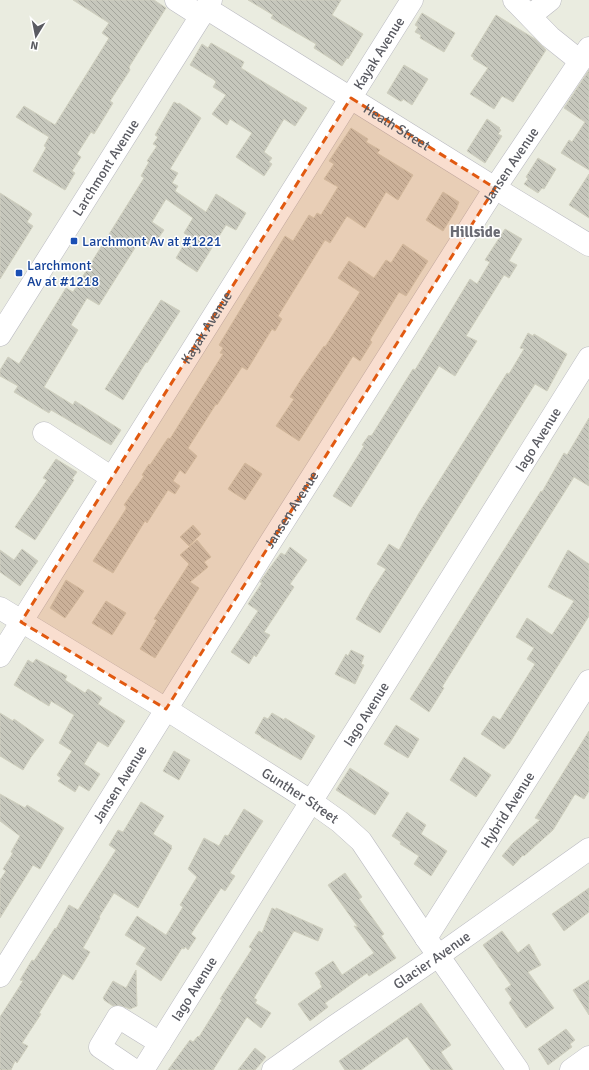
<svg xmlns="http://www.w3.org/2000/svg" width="589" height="1070" font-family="Signika,sans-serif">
<defs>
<pattern id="building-back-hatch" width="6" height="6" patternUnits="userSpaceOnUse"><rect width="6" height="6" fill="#c6c7bc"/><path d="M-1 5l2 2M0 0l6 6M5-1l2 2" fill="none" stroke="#a4a59c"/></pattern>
</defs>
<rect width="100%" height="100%" fill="#eaece0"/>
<g fill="url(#building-back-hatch)" stroke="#d0d0bf">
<polygon points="73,0 154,0 166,8 129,67 130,70 110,101 113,103 94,134 91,132 77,154 81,157 72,171 75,173 65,190 33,171 46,148 44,146 49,137 16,117 24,106 55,125 109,38 102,33 109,23"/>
<polygon points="248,0 341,0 332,15 363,34 348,59 347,58 342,66 314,48 316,44 271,18 273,15"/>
<polygon points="422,13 455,33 444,52 420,38 421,35 415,32 418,27 415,25"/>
<polygon points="496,15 535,39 546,50 513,102 502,96 494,109 470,94 488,68 473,59 474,58 471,56"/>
<polygon points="211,43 244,62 241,68 296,102 296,101 307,108 295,126 284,119 264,152 272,158 269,162 272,164 264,176 236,157 252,133 230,119 227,125 212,114 226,95 213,87 216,82 213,79 190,65 202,44 208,48"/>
<polygon points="404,65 428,79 412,105 403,99 402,101 400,101 387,93"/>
<polygon points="589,70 589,170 561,153 569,140 572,142 585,122 564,108"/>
<polygon points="174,102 178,104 179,103 201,118 170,169 178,173 172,183 178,186 175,191 206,212 216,194 246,213 236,230 226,225 197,272 176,258 189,236 184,233 193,218 166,199 152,222 164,230 152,247 140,240 99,305 87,298 71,325 78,330 44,387 73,405 75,401 121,430 111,445 51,410 49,413 14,392 18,386 0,376 0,370 8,357 19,364 66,288 73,292 144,178 141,176 149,162 147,161 157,146 153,144 158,137 155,135"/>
<polygon points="487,119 500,128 499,129 501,130 498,134 502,136 485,163 467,151"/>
<polygon points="351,128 368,139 366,142 380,150 377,153 413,175 398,200 386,192 365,228 347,216 330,243 325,240 278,316 282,319 275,331 272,329 247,370 242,367 217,405 216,404 188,448 197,456 185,474 180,470 173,481 180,486 175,494 168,490 147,523 145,521 113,573 93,561 126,509 126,506 124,505 144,476 142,475 149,464 150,465 168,438 170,439 223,354 220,353 223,348 219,345 285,236 293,241 309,215 314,218 317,213 321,215 338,187 324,179 334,164 329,161"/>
<polygon points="538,158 556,169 544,189 542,188 538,193 524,184 528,179 526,177"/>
<polygon points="589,174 589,218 569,205"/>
<polygon points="443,192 459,202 457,207 457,208 443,231 426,220"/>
<polygon points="0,193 30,212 32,214 27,222 33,226 0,279"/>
<polygon points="505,229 522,239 509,261 517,265 509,278 504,275 466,336 477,341 455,376 439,366 351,507 333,496 364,446 362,445 369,435 370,436 372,435 413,369 415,370 470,279 477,284 490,262 485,260"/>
<polygon points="403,244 428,261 406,296 399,292 370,340 372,342 360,361 353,356 299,441 276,426 294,399 290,397 302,378 324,346 325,347 360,292 338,278 349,261 374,278 386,260 391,263"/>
<polygon points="161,300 180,311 147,363 146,362 123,400 105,389"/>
<polygon points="528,333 533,336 534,334 567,354 547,391 535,384 380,633 356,619 371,592 386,569 377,564 389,544 399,550 419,513 507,373 509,374 524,349 520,348"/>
<polygon points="589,418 589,486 574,477 442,687 444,688 429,712 410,699 541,491 542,492 564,453 567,455"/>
<polygon points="56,459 77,472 72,479 74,480 35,540 15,527 47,480 43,478"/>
<polygon points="245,463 262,474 245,500 228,489"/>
<polygon points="193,525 201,534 189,546 180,537"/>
<polygon points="197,540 211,557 204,562 208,567 190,582 199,588 155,658 140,649 157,620 154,619 189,564 180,555"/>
<polygon points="290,547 307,560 290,584 294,587 264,632 270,635 256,657 254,655 249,664 231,652 258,611 248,604 262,583 260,582 269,569 281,553 285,555"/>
<polygon points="22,549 38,561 20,586 0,572 0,550 14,560"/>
<polygon points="568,550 589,564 589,616 509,744 508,744 504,749 481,734 493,716 500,720 535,664 527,659 534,648 516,637 527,618 552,635 574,601 548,587"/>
<polygon points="66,580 84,591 65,618 50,608"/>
<polygon points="106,601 126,613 112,635 92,623"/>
<polygon points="351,650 364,656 361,664 364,665 355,684 335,674 346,654 348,656"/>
<polygon points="36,659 67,676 65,680 85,693 88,689 102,698 98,704 125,721 108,747 98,741 84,764 100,774 89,791 79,785 75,792 58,781 61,778 57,775 72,751 59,743 74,715 51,701 49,706 14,685 28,660 33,663"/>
<polygon points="0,713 13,721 14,719 44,740 31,757 23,770 0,756"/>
<polygon points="272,713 284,720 285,718 315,736 301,760 261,737 261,736 255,733 264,717 268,719"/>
<polygon points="396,725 419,739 408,758 384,744"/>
<polygon points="589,731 589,791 584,799 575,794 553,830 524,856 523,855 513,866 502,856 513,843 540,820 535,818"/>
<polygon points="174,751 190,760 179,780 163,771"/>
<polygon points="464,757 491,775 476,797 450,780"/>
<polygon points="350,768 389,793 375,815 336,790"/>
<polygon points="0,794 25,808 27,805 64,828 40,869 33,865 0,918 0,880 6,871 3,869 13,853 11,852 20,836 0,821"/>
<polygon points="141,802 164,816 153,834 172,846 171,847 172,848 138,908 114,893 99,917 100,918 83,948 90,952 73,980 63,974 39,1013 41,1014 22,1043 28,1046 17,1063 15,1061 11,1070 0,1070 0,1017 23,981 20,980 32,960 34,961 55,928 56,929 69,905 78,910 116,850 109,845 118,830 123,832"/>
<polygon points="244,809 263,821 230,873 235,876 225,891 221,888 191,934 196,938 188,950 185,947 184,949 182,948 161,981 136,964 146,948 125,935 137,916 166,935 183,907 180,905 197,877 188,869 204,838 219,846 225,835 228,836"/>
<polygon points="407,812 426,825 421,834 447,851 431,876 414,864 419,856 400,844 401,842 392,836"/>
<polygon points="345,873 362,897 359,899 384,934 381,936 396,958 369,976 367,973 325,1003 328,1007 310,1021 298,1004 322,987 320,983 321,982 315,973 333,961 342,975 374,953 354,926 358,927 328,885"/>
<polygon points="589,888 589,912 564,931 552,914"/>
<polygon points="272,908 276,910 276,908 323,929 318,941 294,931 254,998 257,1000 255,1003 271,1013 261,1028 247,1017 213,1070 168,1070 190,1040 193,1042 198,1036 199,1037 222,1000 220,999 252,949 249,947 259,931 262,933"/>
<polygon points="502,931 518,953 529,944 541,965 528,972 554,1008 526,1028 509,1003 512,999 505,989 511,985 483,945"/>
<polygon points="136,970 137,1006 130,1009 119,1005 113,1006 104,1000 104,999 103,998 113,981 126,988"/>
<polygon points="589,980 589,1015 573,990"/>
<polygon points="421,1003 451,1045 441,1052 453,1070 431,1070 407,1037 361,1070 345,1070 339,1061"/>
<polygon points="566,1029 575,1040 570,1044 572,1047 548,1065 538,1049"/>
<polygon points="255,1048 266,1057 255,1070 238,1070"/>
</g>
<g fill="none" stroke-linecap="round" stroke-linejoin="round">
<g stroke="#bbbbc2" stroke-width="23">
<g id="minor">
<polyline points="176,0 201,16"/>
<polyline points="514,0 550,37 580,61"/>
<path id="s1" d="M206,8L495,188L589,245"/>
<polyline points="530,16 550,0"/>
<path id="s2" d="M0,335L211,0"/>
<polyline points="44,433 112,478"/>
<path id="s3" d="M0,608L166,709L312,802L340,822L361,841L426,938L518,1070"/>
<path id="s4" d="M0,656L412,0"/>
<path id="s5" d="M426,938L589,681"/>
<path id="s6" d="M0,976L268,546L495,188L589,48"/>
<polyline points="134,1070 100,1047 118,1017 160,1043"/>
<path id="s7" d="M143,1070L589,358"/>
<path id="s8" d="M273,1070L335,1026L438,956L589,849"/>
<polyline points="571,1070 589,1057"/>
</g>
</g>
<use href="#minor" stroke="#fff" stroke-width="22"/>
</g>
<path fill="#e15910" fill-opacity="0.2" stroke="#e15910" stroke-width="3" stroke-dasharray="8 5" stroke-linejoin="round" d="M351,98L495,188L166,709L21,622Z"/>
<g fill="#1a4fb4" stroke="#fff" stroke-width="1.5">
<rect x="70" y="237" width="8" height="8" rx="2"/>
<rect x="15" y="269" width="8" height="8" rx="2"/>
</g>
<g text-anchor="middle" stroke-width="3" stroke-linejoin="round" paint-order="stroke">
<g font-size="14" fill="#595a61" stroke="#fff">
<text dy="5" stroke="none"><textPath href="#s4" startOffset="712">Kayak Avenue</textPath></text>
<text dy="5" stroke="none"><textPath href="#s1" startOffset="225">Heath Street</textPath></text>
<text dy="5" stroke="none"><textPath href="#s6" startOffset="958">Jansen Avenue</textPath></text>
<text dy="5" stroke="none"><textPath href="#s2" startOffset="198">Larchmont Avenue</textPath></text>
<text dy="5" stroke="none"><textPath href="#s4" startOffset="388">Kayak Avenue</textPath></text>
<text dy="5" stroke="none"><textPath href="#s7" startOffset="744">Iago Avenue</textPath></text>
<text dy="5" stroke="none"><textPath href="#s6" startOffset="550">Jansen Avenue</textPath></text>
<text dy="5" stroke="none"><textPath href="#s7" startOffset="420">Iago Avenue</textPath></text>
<text dy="5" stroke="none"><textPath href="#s6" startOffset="226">Jansen Avenue</textPath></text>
<text dy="5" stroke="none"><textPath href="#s3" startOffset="354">Gunther Street</textPath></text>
<text dy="5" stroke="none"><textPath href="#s5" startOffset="152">Hybrid Avenue</textPath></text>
<text dy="5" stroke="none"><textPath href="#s8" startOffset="193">Glacier Avenue</textPath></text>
<text dy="5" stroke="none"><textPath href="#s7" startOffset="96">Iago Avenue</textPath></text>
</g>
<g font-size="14" fill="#164399" stroke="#fff" text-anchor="start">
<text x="82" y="246">Larchmont Av at #1221</text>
<text x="27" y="270">Larchmont<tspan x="27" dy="16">Av at #1218</tspan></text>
</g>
<g font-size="15" font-weight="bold" fill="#6a6b73" stroke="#fff">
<text x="475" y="237">Hillside</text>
</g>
</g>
<g transform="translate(36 36) rotate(190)" stroke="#ffffff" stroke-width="3" paint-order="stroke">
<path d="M0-3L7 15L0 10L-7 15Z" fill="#595a61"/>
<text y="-6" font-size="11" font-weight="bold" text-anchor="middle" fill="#595a61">N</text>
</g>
</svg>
